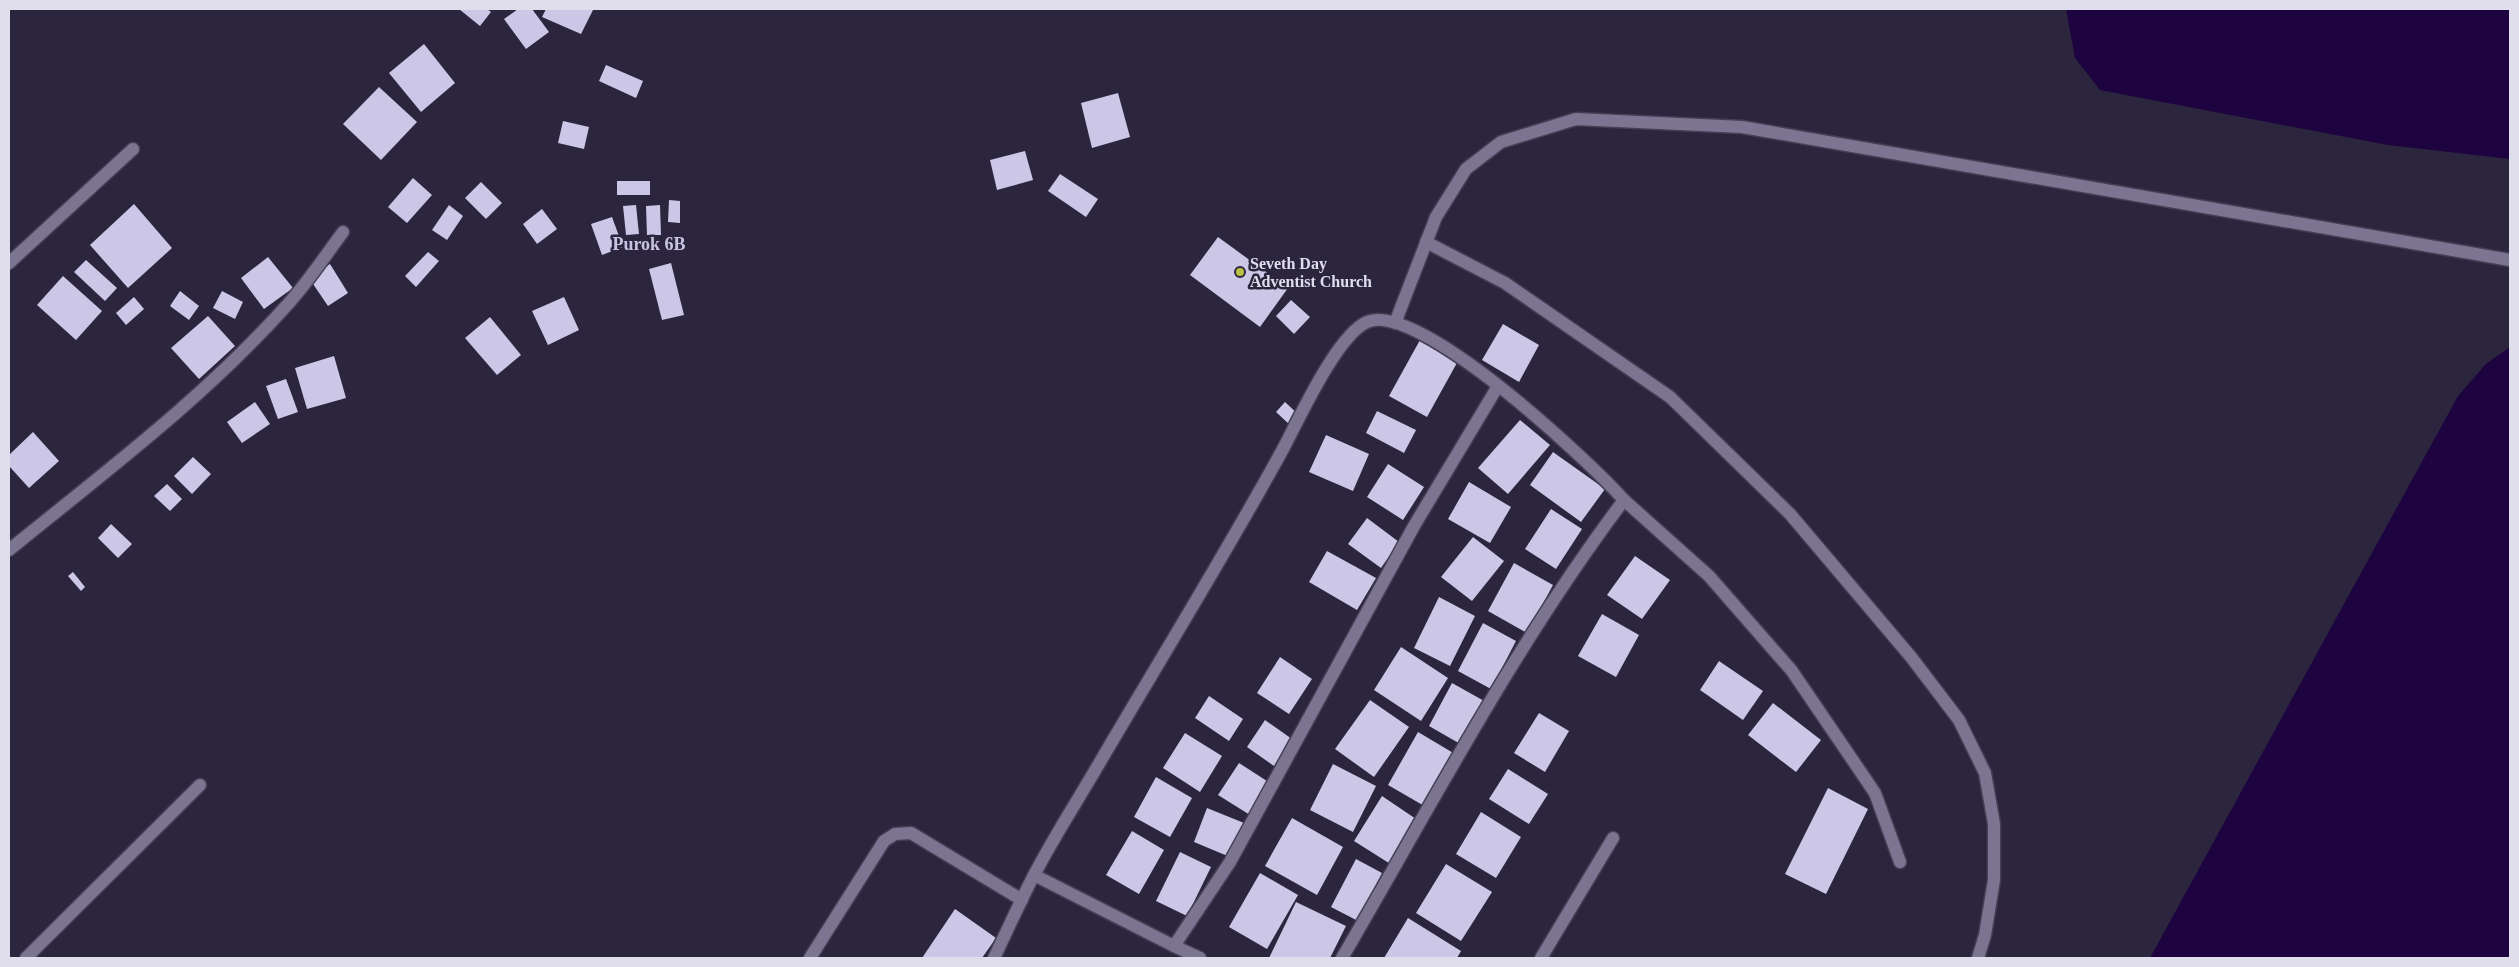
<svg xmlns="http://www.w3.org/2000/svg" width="2519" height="967" font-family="Georgia,serif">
<rect width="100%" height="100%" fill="#2b253d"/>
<g fill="#1d0340">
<polygon points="2066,9 2510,9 2510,159 2388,145 2100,90 2075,58"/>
<polygon points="2510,347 2510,958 2150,958 2458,396 2486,364"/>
</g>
<g fill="#cdc7e7">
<polygon points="459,9 487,9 491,12 480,26"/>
<polygon points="518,9 532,9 549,32 526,49 504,19"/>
<polygon points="546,9 589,9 593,10 581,34 542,17"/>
<polygon points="424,44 455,83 421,112 389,73"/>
<polygon points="606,65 643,81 636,98 599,81"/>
<polygon points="379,87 417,122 381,160 343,124"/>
<polygon points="1118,93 1130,137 1092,148 1081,103"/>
<polygon points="563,121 589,127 584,149 558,143"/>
<polygon points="1025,151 1033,180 997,190 990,160"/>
<polygon points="1060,174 1098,199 1086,217 1048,191"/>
<polygon points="413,178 432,195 407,223 388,207"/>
<rect x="617" y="181" width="33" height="14"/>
<polygon points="481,182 502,203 486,219 465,198"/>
<polygon points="669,200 680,201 680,223 668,222"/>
<polygon points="134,204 172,248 128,288 90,245"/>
<polygon points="449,205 463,216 447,240 432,230"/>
<polygon points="636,205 639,234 626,235 623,206"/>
<polygon points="660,205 661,235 647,235 646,206"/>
<polygon points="542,209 557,229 537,244 523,224"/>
<polygon points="612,217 623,247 602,255 591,224"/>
<polygon points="1218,237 1288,288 1260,327 1190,275"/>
<polygon points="428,252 439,261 416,287 405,276"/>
<polygon points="268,257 293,288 264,309 241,278"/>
<polygon points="86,260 117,288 105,301 74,272"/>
<polygon points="671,263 684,315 662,320 649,269"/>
<polygon points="330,264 348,293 328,306 309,278"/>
<polygon points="63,276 102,311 76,340 37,305"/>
<polygon points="180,291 199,306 189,320 170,306"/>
<polygon points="222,291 243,302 235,319 213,308"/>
<polygon points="134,297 144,309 126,325 116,313"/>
<polygon points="564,297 579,330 548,345 532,311"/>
<polygon points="1291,300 1310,317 1294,334 1276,316"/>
<polygon points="208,316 235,346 199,379 171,348"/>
<polygon points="490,317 521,355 497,375 465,338"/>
<polygon points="1503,324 1539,345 1519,382 1482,360"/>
<polygon points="1420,340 1458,361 1427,417 1389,396"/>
<polygon points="334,356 346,398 307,409 295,368"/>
<polygon points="286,379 298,412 278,419 266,386"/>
<polygon points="255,402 270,424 242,443 227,422"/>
<polygon points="1285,402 1300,416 1290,425 1276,412"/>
<polygon points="1377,411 1416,430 1404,453 1366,433"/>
<polygon points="1520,420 1550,445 1508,494 1478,468"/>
<polygon points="33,432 59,461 29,488 9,466 9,455"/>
<polygon points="1326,435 1369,454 1353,491 1309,472"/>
<polygon points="1553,452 1605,489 1581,522 1530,485"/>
<polygon points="193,457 211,474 192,494 174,476"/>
<polygon points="1388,464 1424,487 1403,520 1367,497"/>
<polygon points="1469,482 1511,507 1490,543 1448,519"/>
<polygon points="167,484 182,499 170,511 154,496"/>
<polygon points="1551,509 1582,529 1556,569 1525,549"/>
<polygon points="1367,518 1399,542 1381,568 1348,544"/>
<polygon points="111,524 132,544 118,558 98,538"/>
<polygon points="1473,537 1504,561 1472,601 1441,577"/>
<polygon points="1327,551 1376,578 1357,610 1309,582"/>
<polygon points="1635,556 1670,580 1642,619 1607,595"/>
<polygon points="1514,563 1553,585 1527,633 1488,611"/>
<polygon points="73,572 85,587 81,591 68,576"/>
<polygon points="1439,597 1475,616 1450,666 1414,648"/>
<polygon points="1602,614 1639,635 1616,677 1578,656"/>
<polygon points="1483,623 1516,641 1491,689 1458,671"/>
<polygon points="1401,647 1448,678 1421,721 1374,690"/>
<polygon points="1280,657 1312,679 1289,714 1257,693"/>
<polygon points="1719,661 1763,691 1743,720 1700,690"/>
<polygon points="1452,683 1486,702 1462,745 1429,726"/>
<polygon points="1209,696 1243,719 1229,741 1195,718"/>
<polygon points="1370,700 1409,727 1374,777 1335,749"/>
<polygon points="1773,703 1821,740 1796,772 1748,735"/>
<polygon points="1539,713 1569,731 1545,772 1514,753"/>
<polygon points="1265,720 1292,739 1274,766 1247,747"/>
<polygon points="1418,732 1455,754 1426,807 1388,785"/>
<polygon points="1185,733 1222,756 1200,792 1163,768"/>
<polygon points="1239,763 1270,783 1250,815 1218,795"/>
<polygon points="1333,764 1376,786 1353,832 1310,810"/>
<polygon points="1508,769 1548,794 1529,824 1489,799"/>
<polygon points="1156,777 1192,798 1170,837 1134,817"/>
<polygon points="1828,788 1868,809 1826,894 1785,874"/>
<polygon points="1382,796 1419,821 1392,865 1354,841"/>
<polygon points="1207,808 1244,823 1230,857 1194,842"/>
<polygon points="1481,812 1521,837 1496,878 1456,854"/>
<polygon points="1292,818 1343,847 1317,895 1265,866"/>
<polygon points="1132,831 1164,850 1139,894 1106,875"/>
<polygon points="1180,852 1211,867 1187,916 1156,901"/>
<polygon points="1356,859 1382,873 1358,921 1331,907"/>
<polygon points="1446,864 1492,892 1461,941 1416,913"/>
<polygon points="1260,873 1298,895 1267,949 1229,927"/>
<polygon points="1296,902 1346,926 1330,958 1269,958"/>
<polygon points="955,909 996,938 982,958 922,958"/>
<polygon points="1408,918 1461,951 1457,958 1384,958"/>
</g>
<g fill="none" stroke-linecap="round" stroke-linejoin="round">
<g stroke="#453f54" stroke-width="15">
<g id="minor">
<polyline points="1426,242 1505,283 1670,397 1790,514 1911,657 1959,720 1985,773 1994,824 1994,880 1985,935 1978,958"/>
<polyline points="9,263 133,149"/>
<polyline points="1395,323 1436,217 1466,169 1501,142 1576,119 1742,127 2510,260"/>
<polyline points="1624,500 1709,576 1792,671 1875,793 1900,862"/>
<path d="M9,550C105,472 205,397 288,304C308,282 325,256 343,232"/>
<polyline points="1034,875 1174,946"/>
<polyline points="26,958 200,785"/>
<polyline points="810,958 884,841 895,834 911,833 1022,900"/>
<path d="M994,958C1007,931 1019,904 1033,877C1053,838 1078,800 1100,762C1161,658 1225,555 1283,449C1299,419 1337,335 1367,322C1418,300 1589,461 1624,500C1516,643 1432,804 1342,958"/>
<polyline points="1200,958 1174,946 1230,862 1414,526 1498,386"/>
<polyline points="1541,958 1613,838"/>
</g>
</g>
<use href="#minor" stroke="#7b7592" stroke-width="12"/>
</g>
<circle fill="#b6c148" stroke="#2b253d" stroke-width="2" cx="1240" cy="272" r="5"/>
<g text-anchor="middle" stroke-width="5" stroke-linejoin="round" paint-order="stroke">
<g font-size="16" font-weight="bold" fill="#e0dded" stroke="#2b253d" text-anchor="start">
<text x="1250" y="269">Seveth Day<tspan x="1250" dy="18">Adventist Church</tspan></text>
</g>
<g font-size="18" font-weight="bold" fill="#c9c3e3" stroke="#2b253d">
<text x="649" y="250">Purok 6B</text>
</g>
</g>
<rect width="2519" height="967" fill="none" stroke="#e0dded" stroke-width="20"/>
</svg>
